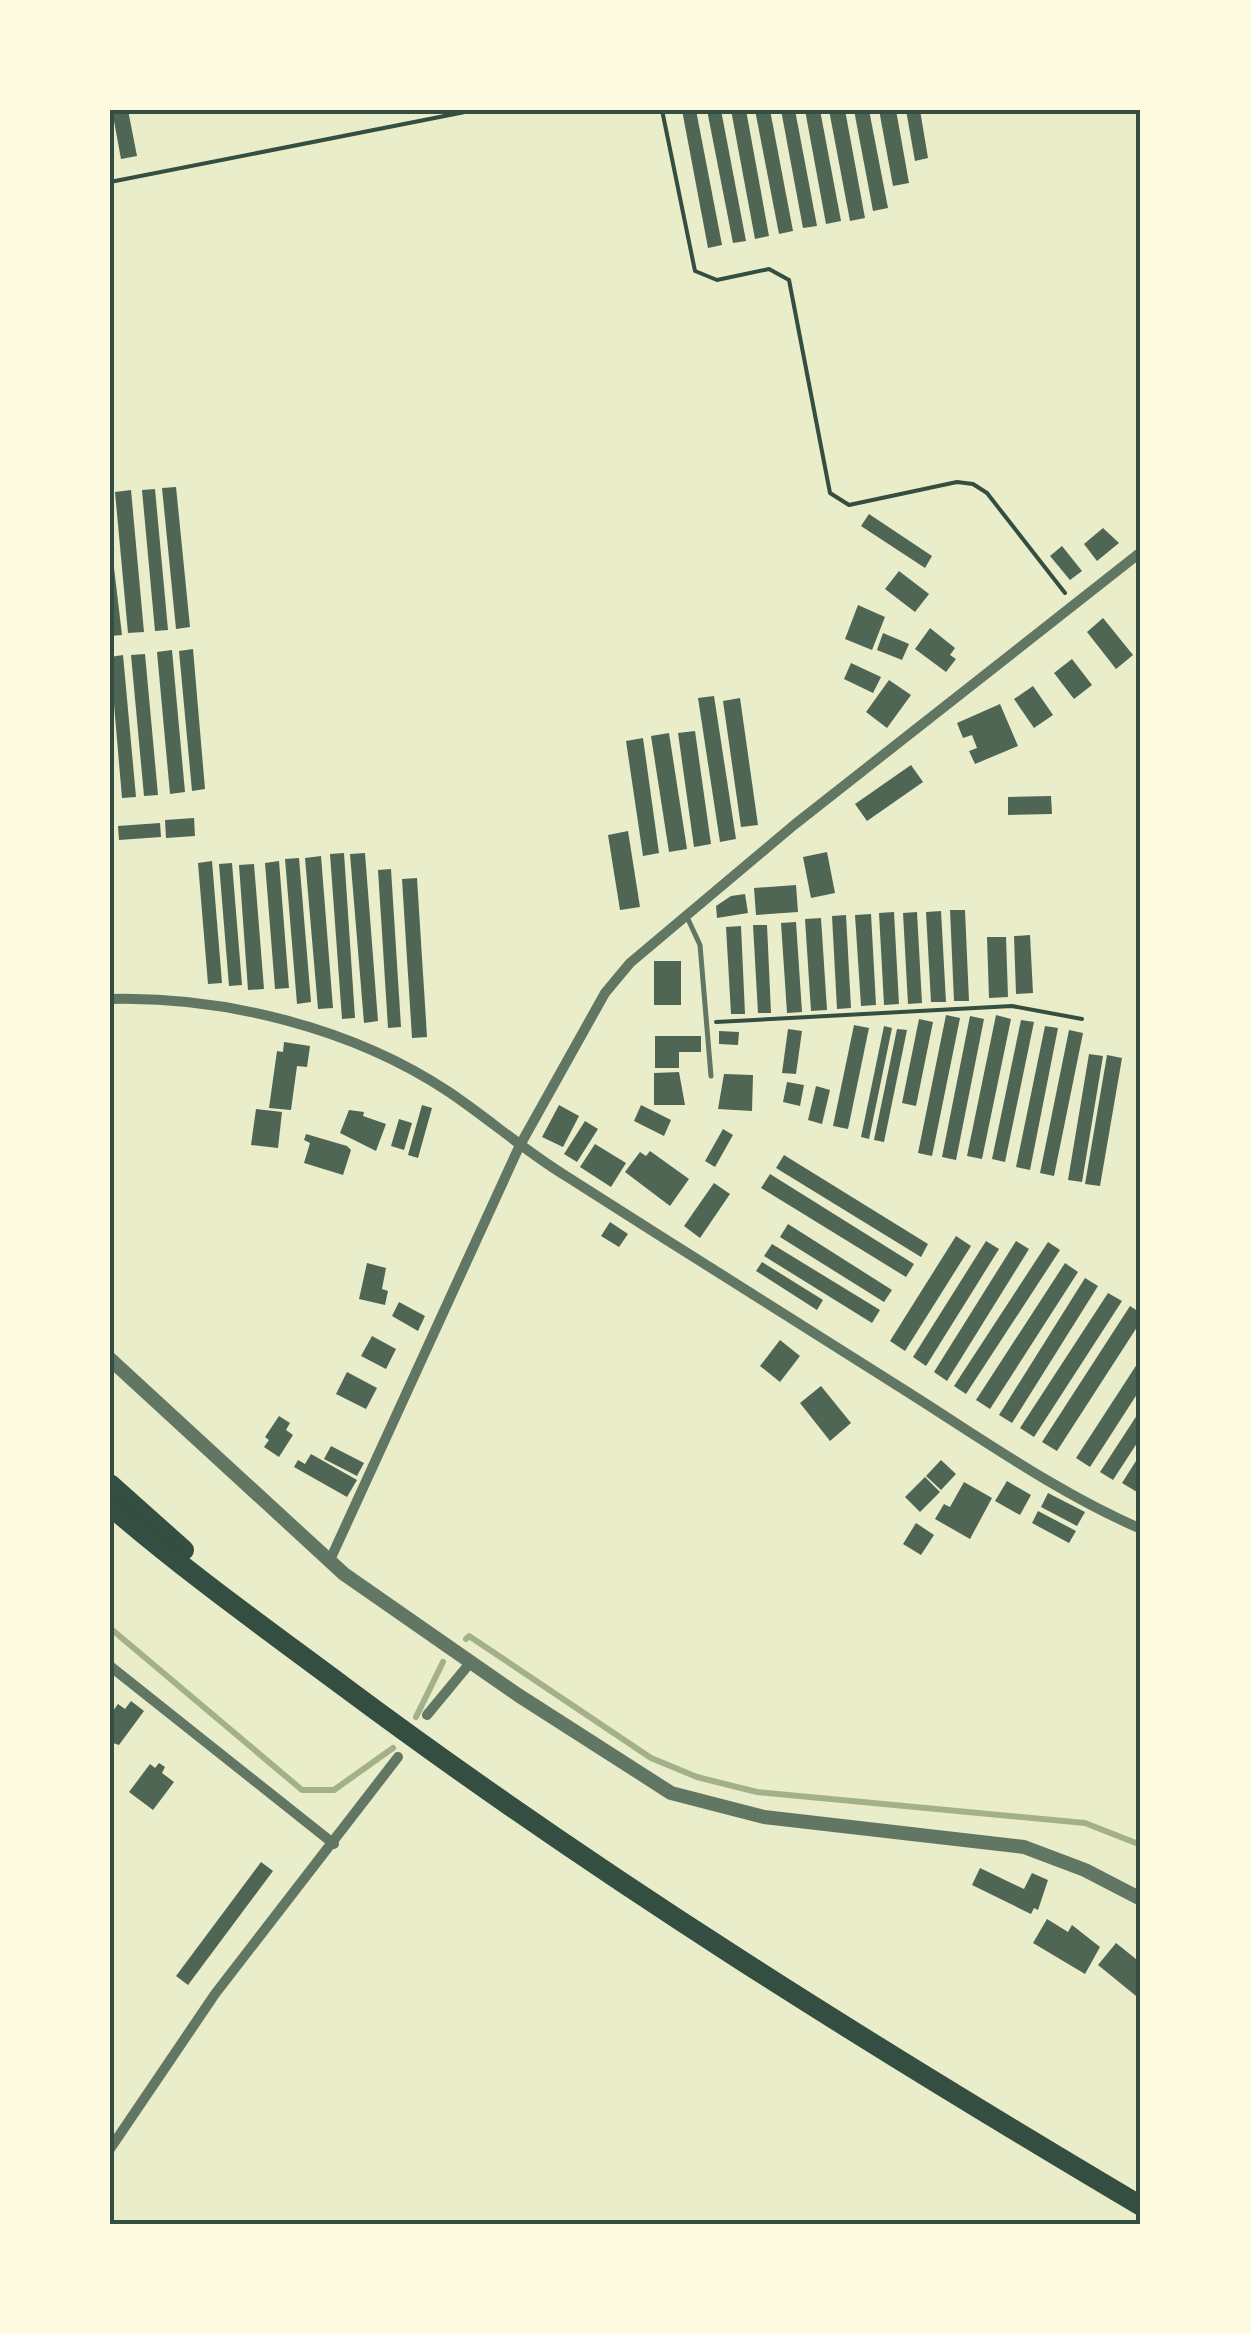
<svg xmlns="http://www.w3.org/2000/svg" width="1251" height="2334" font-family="'Noto Sans',sans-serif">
<rect width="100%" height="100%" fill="#e9edc9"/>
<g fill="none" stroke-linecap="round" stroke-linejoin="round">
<g stroke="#a3b18a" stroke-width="6">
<polyline points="110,1628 302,1790 334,1790 393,1748"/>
<polyline points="466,1639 469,1636 651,1758 697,1777 757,1792 1085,1823 1141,1845"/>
<polyline points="416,1717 443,1662"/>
</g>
</g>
<g fill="#4f6655">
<polygon points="112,110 128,110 137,156 121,159"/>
<polygon points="682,110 696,110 722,245 708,248"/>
<polygon points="707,110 721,110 746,241 733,243"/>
<polygon points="731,110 746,110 769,236 755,239"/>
<polygon points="755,110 770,110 793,231 779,234"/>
<polygon points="781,110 795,110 817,226 803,228"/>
<polygon points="805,110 820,110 841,221 826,224"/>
<polygon points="829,110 845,110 865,218 850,221"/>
<polygon points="854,110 869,110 888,208 873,211"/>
<polygon points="879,110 896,110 909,183 893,186"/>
<polygon points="906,110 920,110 928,158 915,161"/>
<polygon points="176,487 190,627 176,629 162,488"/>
<polygon points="155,489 168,630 155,631 142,490"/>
<polygon points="131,490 144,632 128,633 115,492"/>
<polygon points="869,514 932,556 925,568 861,526"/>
<polygon points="1103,528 1119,543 1097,561 1084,544"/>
<polygon points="110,534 122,635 110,636"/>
<polygon points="1062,546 1082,571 1070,580 1050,556"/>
<polygon points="899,571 929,594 915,612 885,589"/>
<polygon points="858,605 885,617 872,650 845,639"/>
<polygon points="1103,618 1133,655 1116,669 1087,632"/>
<polygon points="930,628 955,648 950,655 956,659 946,672 915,649"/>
<polygon points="883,633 909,644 902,660 877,650"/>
<polygon points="193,649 205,789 192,791 179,651"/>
<polygon points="172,650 185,792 170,794 157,652"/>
<polygon points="145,654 158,795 144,796 131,655"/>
<polygon points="123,655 136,797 122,798 110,657"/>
<polygon points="1072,659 1092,685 1074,699 1054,673"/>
<polygon points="851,663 881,677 873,693 844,679"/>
<polygon points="889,680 911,695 887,728 866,712"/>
<polygon points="1033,686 1053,715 1034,728 1014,699"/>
<polygon points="714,696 736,839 720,842 698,698"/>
<polygon points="740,698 758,825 741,827 723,701"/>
<polygon points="1000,704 1018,746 975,764 969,751 977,748 972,735 963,738 957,723"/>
<polygon points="695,731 711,844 694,847 678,733"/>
<polygon points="669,733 687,849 669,852 651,736"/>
<polygon points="643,738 659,853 643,856 626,741"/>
<polygon points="911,765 923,782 867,821 855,804"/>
<polygon points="1051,796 1052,814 1008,815 1008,797"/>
<polygon points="194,818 195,836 166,838 165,820"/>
<polygon points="160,823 161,837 119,840 118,826"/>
<polygon points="628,831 640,907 620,910 608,835"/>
<polygon points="827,852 835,893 811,898 803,857"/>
<polygon points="344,853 355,1018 342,1019 330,854"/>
<polygon points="365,853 378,1021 364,1023 350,854"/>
<polygon points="321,856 333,1008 318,1009 305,858"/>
<polygon points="299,858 311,1002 297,1004 285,859"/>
<polygon points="212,861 222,983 208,984 198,863"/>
<polygon points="279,861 289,988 275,989 265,863"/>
<polygon points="232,863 242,985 229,986 219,864"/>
<polygon points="254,864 264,989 248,990 239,865"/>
<polygon points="391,869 401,1027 388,1028 378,870"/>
<polygon points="417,878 427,1037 412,1038 402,879"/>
<polygon points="796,885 798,912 756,915 754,888"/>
<polygon points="745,894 748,913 717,918 716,906 731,896"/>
<polygon points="950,910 965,910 969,1001 954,1001"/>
<polygon points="941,911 946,1002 931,1002 926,912"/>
<polygon points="894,912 899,1004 884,1005 879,913"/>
<polygon points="917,912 922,1003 908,1004 903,913"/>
<polygon points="871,914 876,1005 861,1006 855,915"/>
<polygon points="846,915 851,1008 837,1009 832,916"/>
<polygon points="821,918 827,1010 811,1011 805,919"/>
<polygon points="796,922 802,1012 787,1013 781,923"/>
<polygon points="753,925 767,925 771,1013 758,1013"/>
<polygon points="741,926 745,1014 731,1014 726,927"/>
<polygon points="1030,935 1033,993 1016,994 1014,936"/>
<polygon points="987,937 1006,937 1008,997 989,998"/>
<rect x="654" y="961" width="27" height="44"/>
<polygon points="946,1015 960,1018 932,1156 918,1153"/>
<polygon points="996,1015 1011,1019 982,1159 967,1156"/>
<polygon points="970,1016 984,1019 956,1160 942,1157"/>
<polygon points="919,1019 933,1022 916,1106 902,1103"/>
<polygon points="1021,1020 1034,1022 1005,1162 992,1159"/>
<polygon points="854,1025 869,1028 848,1129 833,1126"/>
<polygon points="884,1026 892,1028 869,1139 861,1137"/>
<polygon points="1045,1026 1058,1028 1030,1170 1016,1167"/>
<polygon points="788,1029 802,1031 796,1074 782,1073"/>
<polygon points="897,1029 907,1030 884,1142 874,1140"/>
<polygon points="1069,1030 1083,1033 1054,1176 1040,1173"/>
<polygon points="719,1031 739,1032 738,1045 719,1044"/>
<polygon points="655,1036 701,1036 701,1052 679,1052 679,1068 655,1068"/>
<polygon points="284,1042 310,1046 307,1067 297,1066 291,1110 269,1108 277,1051 283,1052"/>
<polygon points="1089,1054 1103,1056 1082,1182 1068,1180"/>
<polygon points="1107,1055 1122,1058 1100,1186 1085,1184"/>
<polygon points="679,1072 685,1105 654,1105 654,1073"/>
<polygon points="724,1074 753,1075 752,1111 718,1109"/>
<polygon points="787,1082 804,1085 800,1106 783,1102"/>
<polygon points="816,1086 830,1090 822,1124 808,1120"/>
<polygon points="422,1105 432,1108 418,1158 408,1155"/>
<polygon points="559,1105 579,1116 563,1147 542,1137"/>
<polygon points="641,1105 671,1120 664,1136 634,1121"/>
<polygon points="256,1109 282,1112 278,1148 251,1145"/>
<polygon points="349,1110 364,1112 363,1116 386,1124 376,1151 340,1133"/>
<polygon points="399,1119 412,1123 404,1150 391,1146"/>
<polygon points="585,1121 598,1129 577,1162 564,1154"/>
<polygon points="723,1129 733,1135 715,1167 705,1161"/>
<polygon points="306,1134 347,1146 351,1150 343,1175 304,1163 310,1143 304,1140"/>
<polygon points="595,1144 626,1163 611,1187 580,1167"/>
<polygon points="650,1151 689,1179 670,1206 625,1172 640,1152 646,1156"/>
<polygon points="784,1155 928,1244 921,1257 776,1168"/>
<polygon points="770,1174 914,1264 906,1277 761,1188"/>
<polygon points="714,1183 730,1194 700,1238 684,1226"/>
<polygon points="610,1222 628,1234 619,1247 601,1236"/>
<polygon points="788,1224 892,1290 884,1302 780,1237"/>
<polygon points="956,1236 971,1246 905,1351 890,1341"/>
<polygon points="986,1241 999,1249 926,1366 913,1357"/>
<polygon points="1016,1241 1029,1249 947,1381 934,1372"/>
<polygon points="1048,1242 1060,1250 966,1394 954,1386"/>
<polygon points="772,1244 880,1310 872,1323 764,1256"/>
<polygon points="762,1262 823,1300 817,1310 756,1271"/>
<polygon points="367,1263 386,1268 382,1289 388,1291 385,1305 359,1299"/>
<polygon points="1065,1263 1078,1272 990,1409 976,1400"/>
<polygon points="1085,1278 1098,1286 1012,1423 999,1415"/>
<polygon points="1108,1293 1122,1301 1034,1437 1020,1428"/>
<polygon points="399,1302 425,1316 418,1331 392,1316"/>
<polygon points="1130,1306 1141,1313 1141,1321 1057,1451 1042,1442"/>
<polygon points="372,1336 396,1349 386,1369 361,1356"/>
<polygon points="780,1340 800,1356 780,1382 760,1366"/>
<polygon points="1141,1358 1141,1388 1090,1467 1076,1458"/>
<polygon points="347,1372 377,1388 366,1409 336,1394"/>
<polygon points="821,1386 851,1423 830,1441 800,1403"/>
<polygon points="1141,1409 1141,1437 1113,1480 1100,1472"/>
<polygon points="279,1416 290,1423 286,1430 293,1435 279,1457 264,1447 269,1440 265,1437"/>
<polygon points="331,1446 364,1463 357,1476 324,1459"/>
<polygon points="1141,1453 1141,1485 1137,1492 1122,1483"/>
<polygon points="311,1454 357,1480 347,1497 294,1467 298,1460 305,1464"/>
<polygon points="941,1460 956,1474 941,1490 926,1476"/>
<polygon points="925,1477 940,1492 920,1512 905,1497"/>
<polygon points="1007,1481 1031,1495 1020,1515 995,1501"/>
<polygon points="964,1482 992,1498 970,1539 935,1519 944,1504 950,1507"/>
<polygon points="1048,1493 1085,1512 1077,1526 1041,1507"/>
<polygon points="1038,1511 1076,1531 1069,1543 1032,1523"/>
<polygon points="916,1523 934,1535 921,1555 903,1544"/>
<polygon points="131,1701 144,1711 119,1745 110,1742 110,1715 118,1704 125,1709"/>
<polygon points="159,1763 165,1767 162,1773 174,1782 153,1810 129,1792 150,1764 155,1768"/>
<polygon points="261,1862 273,1871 188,1985 176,1976"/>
<polygon points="980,1868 1024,1889 1032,1873 1048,1880 1038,1910 1034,1908 1031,1914 972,1885"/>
<polygon points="1047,1919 1068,1932 1072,1925 1100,1947 1085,1974 1033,1943"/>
<polygon points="1116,1943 1141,1963 1141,2000 1098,1965"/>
</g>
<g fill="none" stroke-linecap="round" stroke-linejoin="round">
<g stroke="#344e41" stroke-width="4">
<polyline points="662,110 695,271 717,280 769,269 789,280 830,493 849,505 957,482 973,484 987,493 1065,593"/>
<polyline points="110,182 475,110"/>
<polyline points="716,1022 1012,1006 1082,1019"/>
</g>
<polyline stroke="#617663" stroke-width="5" points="687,917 700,945 711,1076"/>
<g stroke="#617663" stroke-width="10">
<path d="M110,999C224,996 353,1028 449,1092C489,1119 525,1151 566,1176C679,1248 792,1319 906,1391C982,1439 1058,1493 1141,1529"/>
<polyline points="330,1560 519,1147 605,993 630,963 794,825 1141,552"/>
<polyline points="110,1666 334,1844"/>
<polyline points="427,1715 470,1663"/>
<polyline points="110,2149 215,1994 398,1757"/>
</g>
<polyline stroke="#617663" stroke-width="14" points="110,1359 344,1574 518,1695 671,1793 764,1817 1024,1847 1085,1870 1141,1899"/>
<g stroke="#344e41" stroke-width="20">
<polyline points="110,1484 184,1550"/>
<path d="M110,1506C184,1570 265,1628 343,1686C598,1876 868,2044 1141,2206"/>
</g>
</g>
<rect width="1251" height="2334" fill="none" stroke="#fefae0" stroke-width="225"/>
<rect x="112" y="112" width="1026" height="2110" fill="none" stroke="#344e41" stroke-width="4"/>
</svg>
